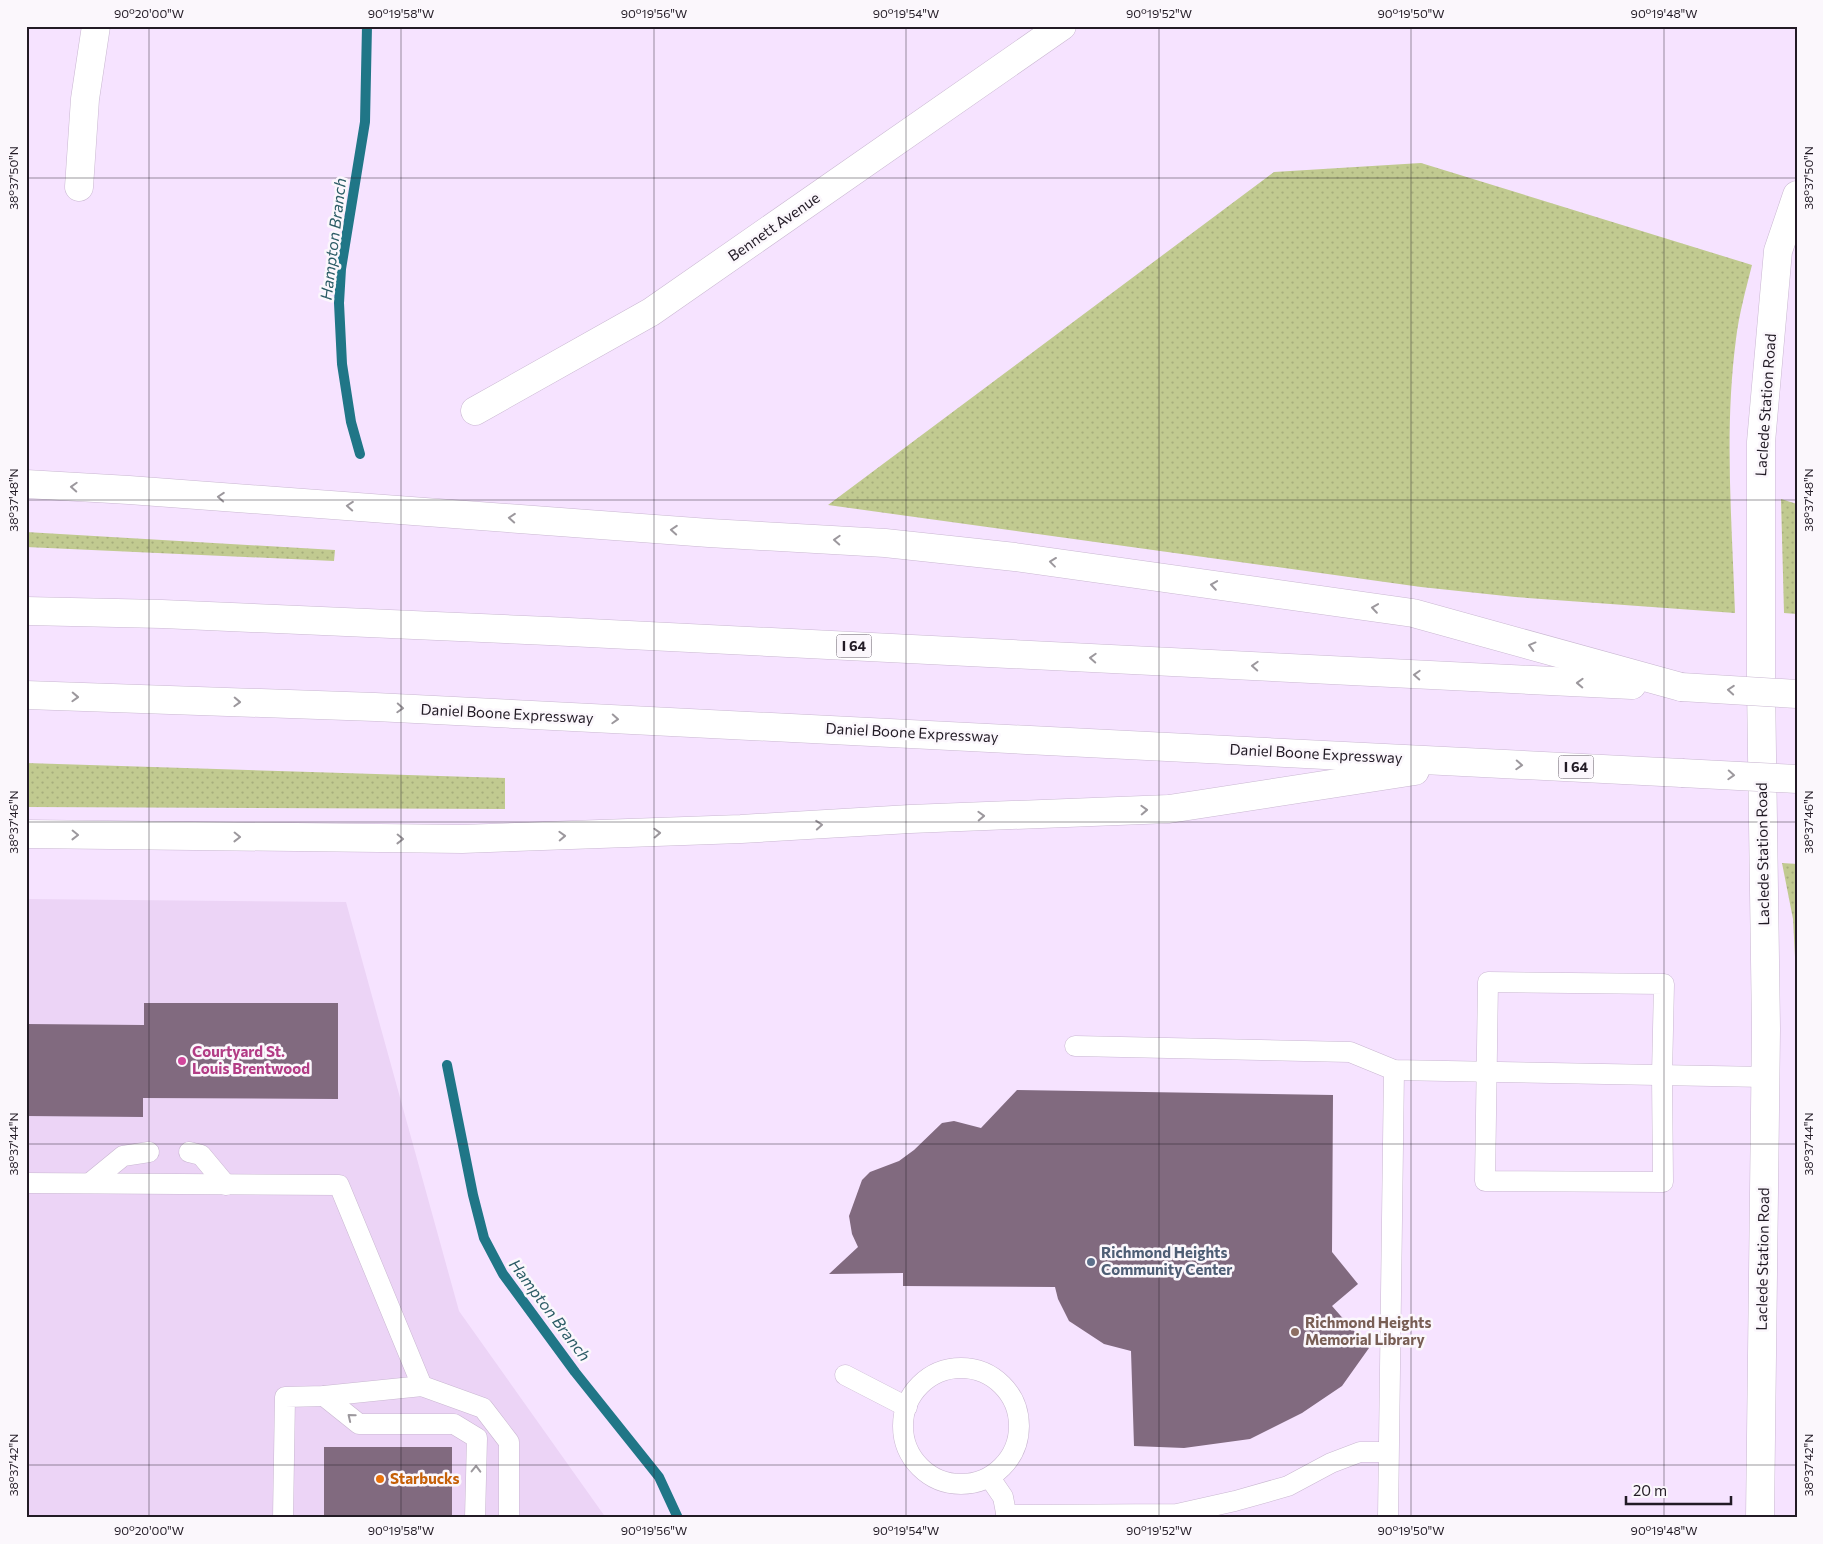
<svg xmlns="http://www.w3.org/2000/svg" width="1823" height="1544" font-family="Commissioner,sans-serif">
<defs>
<pattern id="grass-dots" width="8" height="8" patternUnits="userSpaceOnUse" patternTransform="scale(1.25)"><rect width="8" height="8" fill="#c1ca90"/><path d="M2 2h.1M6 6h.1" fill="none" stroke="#a6ad7c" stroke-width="1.8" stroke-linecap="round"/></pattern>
</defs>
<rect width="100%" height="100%" fill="#f6e3ff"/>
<polygon fill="#ecd4f6" points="26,899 346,902 459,1311 606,1518 26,1518"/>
<g fill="url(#grass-dots)">
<path d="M1421,163L1752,265C1746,289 1739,314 1736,339C1724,430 1732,522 1735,613L1515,597L1421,587L828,505L1274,172Z"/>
<polygon points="1781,499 1797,504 1797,614 1784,613"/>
<polygon points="26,532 335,550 334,561 26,547"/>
<polygon points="26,763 505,778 505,809 26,807"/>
<polygon points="1782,863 1797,864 1797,995 1793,919"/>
</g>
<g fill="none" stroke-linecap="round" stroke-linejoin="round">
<g stroke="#207687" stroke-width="10">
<polyline points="360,454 351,422 342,364 339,303 341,269 365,122 367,26"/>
<polyline points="447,1065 473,1195 484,1238 503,1274 575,1372 659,1477 678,1518"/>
</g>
</g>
<g fill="#816a7f">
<polygon points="144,1003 338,1003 338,1099 143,1098 143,1117 26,1116 26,1024 144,1025"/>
<polygon points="1017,1090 1333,1095 1332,1252 1358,1284 1332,1306 1369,1348 1342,1386 1302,1413 1250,1439 1184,1448 1134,1446 1131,1351 1104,1344 1069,1321 1058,1299 1055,1287 903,1286 903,1273 829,1274 858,1247 852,1234 849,1216 862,1180 870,1172 899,1161 914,1150 942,1123 954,1121 981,1128"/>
<rect x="324" y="1447" width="128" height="71"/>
</g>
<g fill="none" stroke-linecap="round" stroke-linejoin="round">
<g stroke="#c9b7d1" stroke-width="21">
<g id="service">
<polygon points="1488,982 1664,984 1662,1075 1663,1182 1485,1181"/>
<polyline points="1075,1046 1350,1052 1394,1070 1765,1077"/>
<polyline points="189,1152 201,1155 226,1185"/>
<polyline points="26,1183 339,1185 422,1386 324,1396 285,1397 283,1518"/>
<polyline points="90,1183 123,1156 149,1152"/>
<circle cx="961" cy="1426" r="58"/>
<polyline points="845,1375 907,1407"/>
<polyline points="422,1386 483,1408 509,1442 509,1518"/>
<polyline points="324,1396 359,1424 454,1424 477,1438 475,1518"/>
<polyline points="990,1478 1003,1497 1007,1518"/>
<polyline points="1006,1515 1177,1514 1235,1501 1288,1486 1331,1463 1360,1452 1388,1452"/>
<polyline points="1388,1518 1394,1070"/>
</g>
</g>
<g stroke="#c9b7d1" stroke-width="29">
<g id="minor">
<polyline points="79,187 85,99 96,26"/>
<polyline points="475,411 651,312 1062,26"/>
<polyline points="1760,1518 1766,1029 1761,685 1761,442 1778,251 1797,195"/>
</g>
</g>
<g stroke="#c9b7d1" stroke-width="29">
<g id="motorway">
<polyline points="26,484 129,490 709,533 885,543 1015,557 1413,613 1681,687"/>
<polyline points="26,611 162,614 549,631 1632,685"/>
<polyline points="26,695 375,707 1682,773"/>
<polyline points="26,834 462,839 741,829 910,819 1169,809 1415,771"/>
</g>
</g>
<use href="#service" stroke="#fff" stroke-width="20"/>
<use href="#minor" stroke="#fff" stroke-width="28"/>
<use href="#motorway" stroke="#fff" stroke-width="28"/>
<g stroke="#c9b7d1" stroke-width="29" stroke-linecap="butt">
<g id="motorway-bridge">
<polyline points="1681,687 1797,694"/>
<polyline points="1682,773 1797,779"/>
</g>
</g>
<use href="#motorway-bridge" stroke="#fff" stroke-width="28"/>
</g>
<defs><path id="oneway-chevron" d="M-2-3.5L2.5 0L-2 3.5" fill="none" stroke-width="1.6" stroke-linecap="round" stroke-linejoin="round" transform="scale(1.25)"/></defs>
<g stroke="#9c989d">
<use href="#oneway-chevron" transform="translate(74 487) rotate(-177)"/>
<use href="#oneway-chevron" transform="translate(221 497) rotate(-176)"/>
<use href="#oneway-chevron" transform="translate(350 506) rotate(-176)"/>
<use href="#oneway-chevron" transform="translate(512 518) rotate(-176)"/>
<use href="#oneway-chevron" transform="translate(674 530) rotate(-176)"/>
<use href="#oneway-chevron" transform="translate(837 540) rotate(-177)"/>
<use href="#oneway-chevron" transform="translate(1053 562) rotate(-173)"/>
<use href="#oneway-chevron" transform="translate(1214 585) rotate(-171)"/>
<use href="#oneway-chevron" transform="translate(1375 608) rotate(-172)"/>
<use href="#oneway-chevron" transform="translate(1532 646) rotate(-165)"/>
<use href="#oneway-chevron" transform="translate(1093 658) rotate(-177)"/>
<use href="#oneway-chevron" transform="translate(1255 666) rotate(-177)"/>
<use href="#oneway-chevron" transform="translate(1417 675) rotate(-177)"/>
<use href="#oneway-chevron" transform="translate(1580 683) rotate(-178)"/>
<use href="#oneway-chevron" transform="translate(1731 690) rotate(-176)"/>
<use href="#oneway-chevron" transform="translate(75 697) rotate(2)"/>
<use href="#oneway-chevron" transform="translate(237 702) rotate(2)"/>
<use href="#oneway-chevron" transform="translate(400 708) rotate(3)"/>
<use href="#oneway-chevron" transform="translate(615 719) rotate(3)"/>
<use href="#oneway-chevron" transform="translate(1519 765) rotate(3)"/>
<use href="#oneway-chevron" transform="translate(1731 775) rotate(3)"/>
<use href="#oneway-chevron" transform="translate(1144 810) rotate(-2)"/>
<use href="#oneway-chevron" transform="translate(981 816) rotate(-2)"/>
<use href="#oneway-chevron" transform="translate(819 825) rotate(-4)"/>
<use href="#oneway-chevron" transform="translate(657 833) rotate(-2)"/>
<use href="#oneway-chevron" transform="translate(75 835) rotate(1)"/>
<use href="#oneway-chevron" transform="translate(562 836) rotate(-2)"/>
<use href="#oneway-chevron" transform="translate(237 837) rotate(1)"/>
<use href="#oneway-chevron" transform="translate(400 839) rotate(1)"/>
<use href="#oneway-chevron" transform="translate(351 1417) rotate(-141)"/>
<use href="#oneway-chevron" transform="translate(476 1469) rotate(-89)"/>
</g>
<path fill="none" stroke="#221b25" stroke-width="1" stroke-opacity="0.45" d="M149,26V1518M401,26V1518M654,26V1518M906,26V1518M1159,26V1518M1411,26V1518M1664,26V1518M26,178H1797M26,500H1797M26,822H1797M26,1144H1797M26,1465H1797"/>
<circle fill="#d1479c" stroke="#fbf7fc" stroke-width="2" cx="182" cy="1061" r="5"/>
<circle fill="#5c6f8a" stroke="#fbf7fc" stroke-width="2" cx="1091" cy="1262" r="5"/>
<circle fill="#8d6e63" stroke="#fbf7fc" stroke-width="2" cx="1295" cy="1332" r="5"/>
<circle fill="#e8710a" stroke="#fbf7fc" stroke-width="2" cx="380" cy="1479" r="5"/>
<g text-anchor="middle" stroke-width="5" stroke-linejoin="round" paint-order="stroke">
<g fill="#fbf7fc" stroke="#635d66" stroke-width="1">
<rect x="836.5" y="634.5" width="35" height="23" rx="4"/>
<rect x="1558.5" y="755.5" width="35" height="23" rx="4"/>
</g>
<g font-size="14" font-weight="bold" fill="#221b25">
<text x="854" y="651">I 64</text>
<text x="1576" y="772">I 64</text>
</g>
<g font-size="15" fill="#221b25" stroke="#fbf7fc">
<text transform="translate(774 227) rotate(-35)" y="5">Bennett Avenue</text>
<text transform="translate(1766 405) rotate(-86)" y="5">Laclede Station Road</text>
<text transform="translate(507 714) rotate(3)" y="5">Daniel Boone Expressway</text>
<text transform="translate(912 733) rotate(3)" y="5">Daniel Boone Expressway</text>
<text transform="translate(1316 754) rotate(3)" y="5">Daniel Boone Expressway</text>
<text transform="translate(1763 854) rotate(-91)" y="5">Laclede Station Road</text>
<text transform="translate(1763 1259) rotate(-89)" y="5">Laclede Station Road</text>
</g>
<g font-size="15" font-weight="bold" fill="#b23c85" stroke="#fbf7fc" text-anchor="start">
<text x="192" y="1057">Courtyard St.<tspan x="192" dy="17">Louis Brentwood</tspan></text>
</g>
<g font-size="15" font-weight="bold" fill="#4e5e75" stroke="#fbf7fc" text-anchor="start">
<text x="1101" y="1258">Richmond Heights<tspan x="1101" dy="17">Community Center</tspan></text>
</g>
<g font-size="15" font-weight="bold" fill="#785e54" stroke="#fbf7fc" text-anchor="start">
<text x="1305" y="1328">Richmond Heights<tspan x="1305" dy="17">Memorial Library</tspan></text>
</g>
<g font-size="15" font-weight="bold" fill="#c56008" stroke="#fbf7fc" text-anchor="start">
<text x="390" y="1484">Starbucks</text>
</g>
<g font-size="16" font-style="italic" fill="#2c5c66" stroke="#fbf7fc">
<text transform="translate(333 239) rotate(-83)" y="6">Hampton Branch</text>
<text transform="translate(550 1310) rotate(53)" y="6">Hampton Branch</text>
</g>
</g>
<rect width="1823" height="1544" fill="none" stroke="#fbf7fc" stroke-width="55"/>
<path d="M1626 1496v8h105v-8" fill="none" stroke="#221b25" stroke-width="2.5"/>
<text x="1633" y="1496" font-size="15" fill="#221b25" stroke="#fbf7fc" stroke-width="4" paint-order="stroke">20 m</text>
<rect x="28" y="28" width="1768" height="1488" fill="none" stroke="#221b25" stroke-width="2"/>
<g font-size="12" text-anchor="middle" fill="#221b25">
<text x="149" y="18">90°20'00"W</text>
<text x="401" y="18">90°19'58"W</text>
<text x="654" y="18">90°19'56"W</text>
<text x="906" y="18">90°19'54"W</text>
<text x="1159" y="18">90°19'52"W</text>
<text x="1411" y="18">90°19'50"W</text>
<text x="1664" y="18">90°19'48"W</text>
<text transform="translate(14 178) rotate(-90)" y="4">38°37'50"N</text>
<text transform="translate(1809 178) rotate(-90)" y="4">38°37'50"N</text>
<text transform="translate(14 500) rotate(-90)" y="4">38°37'48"N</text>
<text transform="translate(1809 500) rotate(-90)" y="4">38°37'48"N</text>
<text transform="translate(14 822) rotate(-90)" y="4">38°37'46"N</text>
<text transform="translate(1809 822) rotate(-90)" y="4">38°37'46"N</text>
<text transform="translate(14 1144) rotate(-90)" y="4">38°37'44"N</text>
<text transform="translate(1809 1144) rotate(-90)" y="4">38°37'44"N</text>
<text transform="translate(14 1465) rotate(-90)" y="4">38°37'42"N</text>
<text transform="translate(1809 1465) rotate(-90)" y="4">38°37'42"N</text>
<text x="149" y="1535">90°20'00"W</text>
<text x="401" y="1535">90°19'58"W</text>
<text x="654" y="1535">90°19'56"W</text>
<text x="906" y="1535">90°19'54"W</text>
<text x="1159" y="1535">90°19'52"W</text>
<text x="1411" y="1535">90°19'50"W</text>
<text x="1664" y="1535">90°19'48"W</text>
</g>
</svg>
